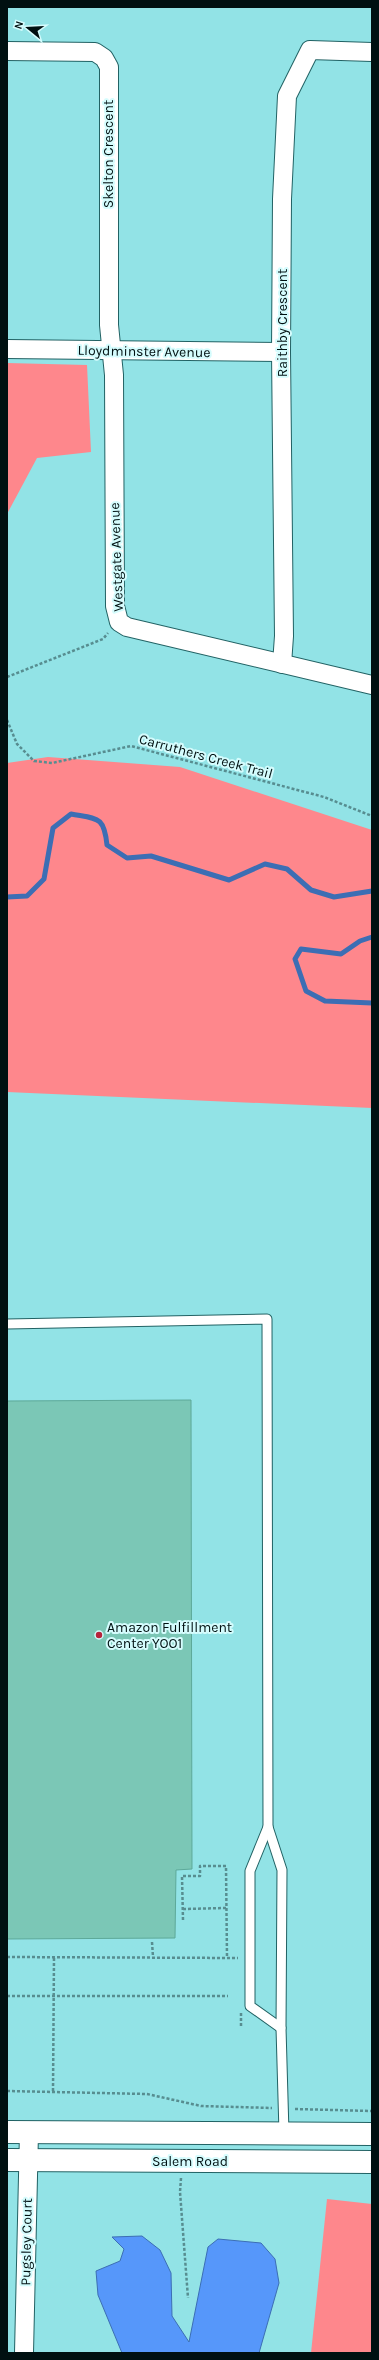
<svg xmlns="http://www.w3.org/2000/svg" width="379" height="2360" font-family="Karla,sans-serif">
<rect width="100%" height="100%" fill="#92e3e6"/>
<g fill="#fe878c">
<polygon points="7,363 87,365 91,452 37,458 7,514"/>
<polygon points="48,757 180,767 372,830 372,1108 7,1092 7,763"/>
<polygon points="327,2199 372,2204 372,2353 311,2353"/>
</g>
<polygon fill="#5697fa" stroke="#3c6eb4" points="142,2236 160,2250 171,2273 172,2316 189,2342 208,2247 218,2239 261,2243 275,2259 279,2283 259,2353 122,2353 98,2295 96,2271 120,2261 124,2249 112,2237"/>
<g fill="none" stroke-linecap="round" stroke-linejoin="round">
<g stroke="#3c6eb4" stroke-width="5">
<path d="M7,897L27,896L44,879L53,828L71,814C98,819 104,816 107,845L127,858L151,856L229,880L265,864L287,869L311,890L334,897L372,891"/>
<polyline points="372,937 360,941 341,954 301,949 295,959 306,991 325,1001 372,1003"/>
</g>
</g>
<polygon fill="#7bc7b6" stroke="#5da999" points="191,1400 192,1869 176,1870 175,1938 7,1939 7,1401"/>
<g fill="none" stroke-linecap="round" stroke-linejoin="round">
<g stroke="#226264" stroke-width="11">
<g id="lane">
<polyline points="7,1324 267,1319 268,1827 282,1870 281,2028 284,2133"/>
<polyline points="268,1827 250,1871 250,2006 281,2028"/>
</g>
</g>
<g stroke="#226264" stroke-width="20">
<g id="street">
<polyline points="7,51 95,52 104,58 109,67 109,325 114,375 115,606 119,622 127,627 372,685"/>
<polyline points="7,349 281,352"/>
<polyline points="282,664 284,636 281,352 282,199 287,96 310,50 372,52"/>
<polyline points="24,2353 29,2132"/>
</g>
</g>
<g stroke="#226264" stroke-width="24">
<g id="secondary">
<polyline points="7,2132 372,2134"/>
<polyline points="7,2160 372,2162"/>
</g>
</g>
<g stroke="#578d90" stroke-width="2.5" stroke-dasharray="3 2" stroke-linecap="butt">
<polyline points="7,677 103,639 108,633"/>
<polyline points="7,720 17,744 34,761 52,763 131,746 324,797 372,816"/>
<polyline points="183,1909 226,1908"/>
<polyline points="183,1920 182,1876 200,1876 200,1866 226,1866 227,1958"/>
<polyline points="152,1942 153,1957"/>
<polyline points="7,1957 238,1958"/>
<polyline points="7,1996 228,1996"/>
<polyline points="241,2013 241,2028"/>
<polyline points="7,2091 147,2094 201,2106 272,2108"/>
<polyline points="53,2091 54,1957"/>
<polyline points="295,2109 372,2111"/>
<polyline points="181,2178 180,2192 188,2298"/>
</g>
<use href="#lane" stroke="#fff" stroke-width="9"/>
<use href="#street" stroke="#fff" stroke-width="18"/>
<use href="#secondary" stroke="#fff" stroke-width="22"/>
</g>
<circle fill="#b6233b" stroke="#d5fcfd" stroke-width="1.5" cx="99" cy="1635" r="4"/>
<g text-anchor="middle" stroke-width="4" stroke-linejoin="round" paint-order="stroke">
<g font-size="14" fill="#001011" stroke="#d5fcfd">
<text transform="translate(108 154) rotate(-90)" y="5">Skelton Crescent</text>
<text transform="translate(282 323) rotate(-90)" y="5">Raithby Crescent</text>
<text transform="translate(144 351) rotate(1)" y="5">Lloydminster Avenue</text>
<text transform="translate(116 557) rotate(-92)" y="5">Westgate Avenue</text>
<text transform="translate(206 756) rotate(15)" y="5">Carruthers Creek Trail</text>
<text x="190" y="2166">Salem Road</text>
<text transform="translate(26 2242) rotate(-89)" y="5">Pugsley Court</text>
</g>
<g font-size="14" fill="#001011" stroke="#d5fcfd" text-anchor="start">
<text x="107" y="1632">Amazon Fulfillment<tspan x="107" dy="16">Center YOO1</tspan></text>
</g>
</g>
<rect width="379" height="2360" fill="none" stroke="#001011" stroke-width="16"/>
<g transform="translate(28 28) rotate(288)" stroke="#d5fcfd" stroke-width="3" paint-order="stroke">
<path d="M0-3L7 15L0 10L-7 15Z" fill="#001011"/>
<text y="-6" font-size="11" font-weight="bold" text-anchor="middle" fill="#001011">N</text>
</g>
</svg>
